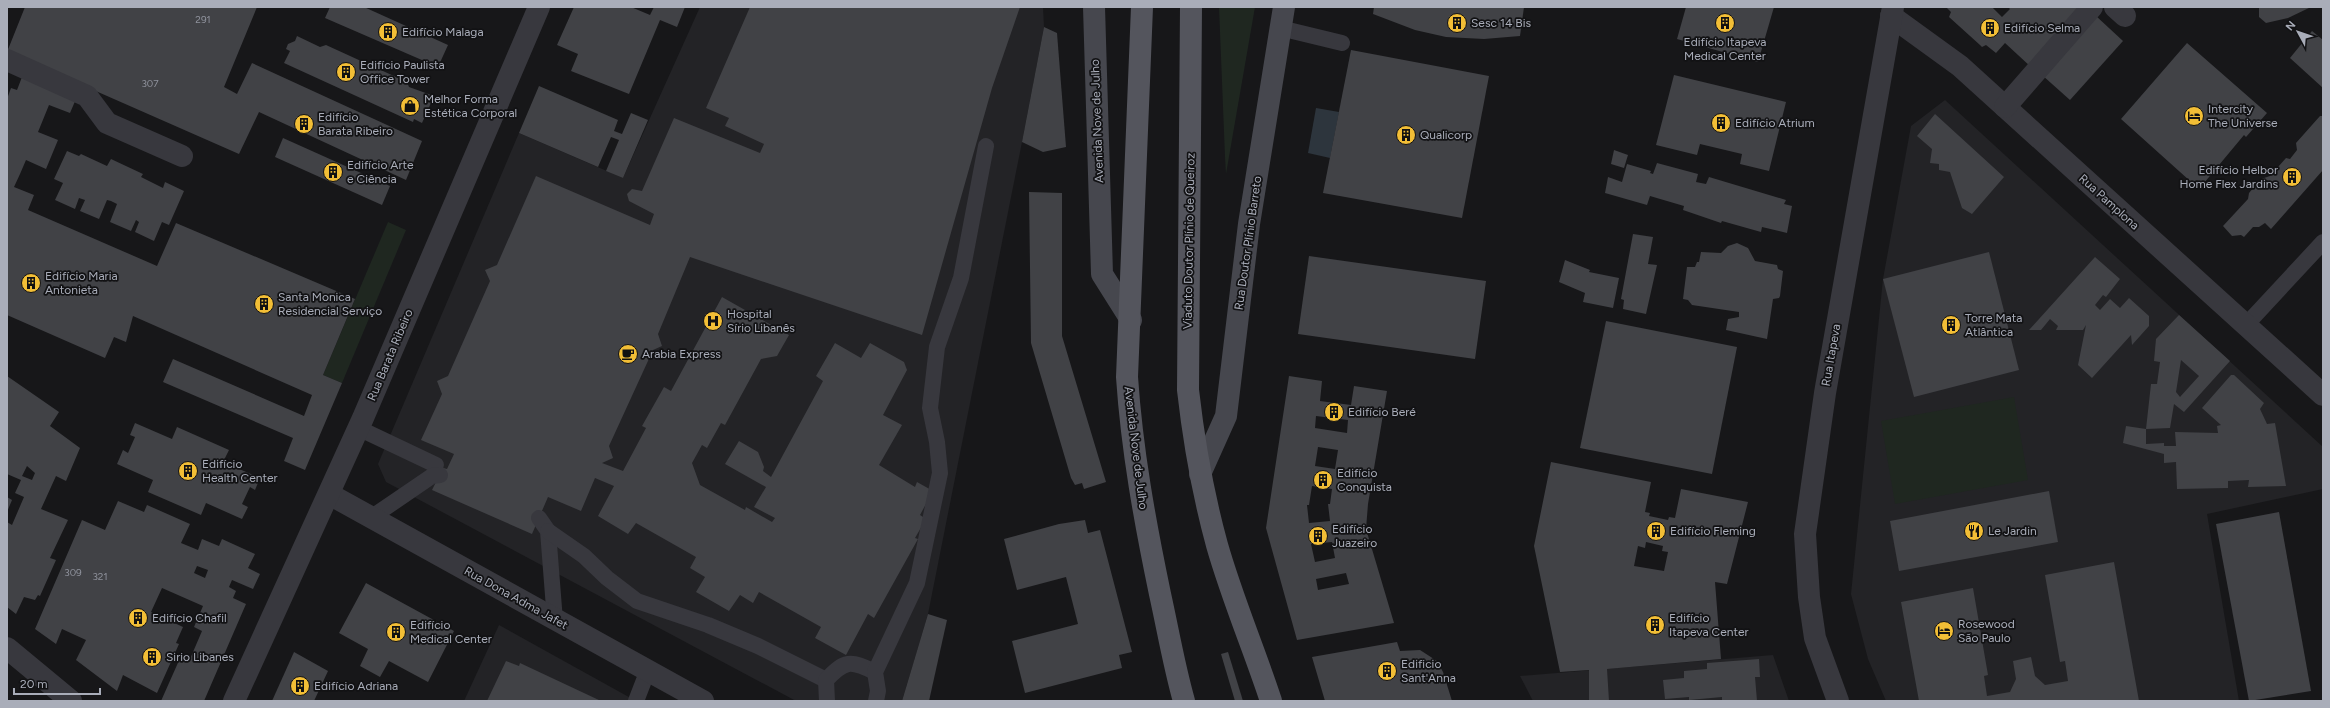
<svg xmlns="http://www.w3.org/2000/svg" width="2330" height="708" font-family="Figtree,sans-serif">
<rect width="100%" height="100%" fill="#171719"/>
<g fill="#232326">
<polygon points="700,7 1043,7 1044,27 1022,142 928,614 902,701 796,701 386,482 378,464 519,133 623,178"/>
<polygon points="1945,100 2323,447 2323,489 2207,514 2239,701 1886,701 1868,659 1851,594 1883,279 1911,126"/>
<polygon points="499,625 636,701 464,701"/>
<polygon points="1773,655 1789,701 1533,701 1520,676"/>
</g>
<g fill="#1f2720">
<polygon points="1219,7 1255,7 1226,174 1225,157"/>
<polygon points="388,222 406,230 342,383 323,375"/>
<polygon points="2014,397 2028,480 1895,504 1881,421"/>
</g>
<polygon fill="#2d353d" points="1316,108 1339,112 1330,158 1308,153"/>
<g fill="#414246" fill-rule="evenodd">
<polygon points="25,7 257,7 224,87 237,94 252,63 422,141 406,180 259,112 239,154 7,52"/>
<polygon points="330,7 364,7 448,45 438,67 325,18"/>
<polygon points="574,7 631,7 650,15 654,7 685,7 677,27 660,20 629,94 571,71 578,54 557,45"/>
<polygon points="750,7 1020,7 992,88 922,335 690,257 658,334 662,346 653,350 609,446 613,458 602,463 623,471 646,428 642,426 664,387 671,391 722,297 789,335 777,356 761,359 725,425 721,423 707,448 702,445 692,463 700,485 745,510 746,507 772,522 775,518 754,507 766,487 725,464 739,441 758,452 764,467 763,471 771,477 823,381 816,376 835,343 861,358 870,343 904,362 907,370 883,415 902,425 879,465 915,487 917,482 933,491 920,515 926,519 915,538 918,539 874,618 868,614 846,655 815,638 821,627 759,592 753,603 740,595 729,611 696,592 705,577 690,568 696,557 636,523 628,534 598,516 614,486 595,478 581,511 548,497 532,534 432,490 443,468 447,469 454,454 421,440 442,394 437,381 448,376 490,281 485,270 497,265 536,176 650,225 654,214 629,201 627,194 632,189 642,191 674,118 760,153 764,144 725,126 729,118 706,108"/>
<polygon points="1374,7 1524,7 1520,36 1484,39 1446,37 1415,30 1373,14"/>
<polygon points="1686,7 1774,7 1758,62 1677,39"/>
<polygon points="1946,7 1992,7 2002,17 2010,9 2008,7 2082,7 2031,67 2005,43 1996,53 1986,45 1982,47 1980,45 1949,17 1951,12"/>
<polygon points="2259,7 2311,7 2288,18 2266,23 2259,17"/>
<polygon points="2096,16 2123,41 2070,100 2042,75"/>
<polygon points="1044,27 1057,33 1066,147 1043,152 1022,142"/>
<polygon points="2312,31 2323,40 2323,88 2290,58"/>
<polygon points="297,36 320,47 326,45 407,82 409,87 434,96 422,123 414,119 413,122 284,63 290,51 286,49 288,44 295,41"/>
<polygon points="2187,43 2267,113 2246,137 2244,135 2199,189 2121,119"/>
<polygon points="1351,50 1489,76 1462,218 1323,193"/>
<polygon points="1674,75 1786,102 1769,171 1740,164 1742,154 1700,144 1697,155 1656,145"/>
<polygon points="22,77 76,99 70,113 49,105 38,132 58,140 46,169 26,160 20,174 14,187 34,195 28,210 157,266 176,223 355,299 323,375 342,383 305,470 284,461 293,438 163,382 173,359 304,416 312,395 133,316 126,342 114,337 105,358 7,315 7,99 11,88 17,90"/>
<polygon points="539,86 618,120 614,131 622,134 631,113 648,120 623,178 606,171 619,140 611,137 598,167 519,133"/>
<polygon points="1935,114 2004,177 1972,214 1962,208 1950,172 1939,170 1939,164 1930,163 1932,149 1917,136"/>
<polygon points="2320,116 2323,116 2323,170 2271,229 2265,223 2259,227 2253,227 2244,237 2241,235 2232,236 2223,226 2248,199 2249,193 2261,179 2270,176 2286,158 2290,159 2297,150 2296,143"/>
<polygon points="283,138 390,186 382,205 275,157"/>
<polygon points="1614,150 1628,155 1624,168 1611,164"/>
<polygon points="67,151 79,156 81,154 107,166 111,159 143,174 141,177 163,188 165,182 184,191 169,225 162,222 154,241 135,232 139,222 136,220 131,231 110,222 117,204 111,201 107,200 99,219 80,211 85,200 79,198 75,209 55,200 63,183 54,179"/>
<polygon points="1657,163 1698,174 1696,182 1706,184 1709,177 1786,200 1784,204 1792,206 1787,233 1762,227 1761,232 1722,221 1721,223 1683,210 1684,206 1650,196 1647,205 1605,193 1608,177 1622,182 1627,164 1651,171 1650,173 1653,174"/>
<polygon points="1029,192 1062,193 1062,336 1106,482 1084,489 1082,483 1075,485 1071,478 1031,343"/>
<polygon points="1633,234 1653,237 1648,264 1657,265 1646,314 1623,309 1624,300 1621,299"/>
<polygon points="1737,243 1748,248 1755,261 1777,265 1778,269 1783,271 1780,296 1779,298 1773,299 1767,339 1726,330 1728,319 1739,317 1739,312 1692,305 1688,300 1683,299 1687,267 1695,267 1697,262 1699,262 1701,252 1721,253 1728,246"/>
<polygon points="1989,252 2019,370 1914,397 1883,279"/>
<polygon points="1309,256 1486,281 1475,359 1298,334"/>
<polygon points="2095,257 2120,279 2106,297 2103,295 2095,305 2100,310 2110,299 2120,308 2129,298 2149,316 2149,326 2132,345 2131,335 2092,378 2078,365 2086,325 2083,330 2056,330 2058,326 2050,319 2041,330 2029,330"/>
<polygon points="1565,260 1590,270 1589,272 1619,278 1613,308 1583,302 1585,293 1559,282"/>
<path d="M2179,315L2230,361L2184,412L2174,404L2170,428L2146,429L2151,384H2157L2160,362L2154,361L2156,339ZM2181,360L2199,376L2180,397L2176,392Z"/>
<polygon points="1606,321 1737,347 1712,474 1580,448"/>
<polygon points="2231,375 2234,375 2264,403 2260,409 2267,424 2275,423 2286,486 2248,487 2249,480 2228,481 2228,488 2177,489 2176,462 2164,463 2164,454 2123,443 2126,426 2146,429 2146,444 2164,443 2164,446 2176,446 2175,432 2218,433 2217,426 2221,425 2202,408"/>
<path d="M7,376L59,412L50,426L80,448L66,481L56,476L41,509L68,520L50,558L56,560L40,596L38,595L35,600L24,597L16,614L7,607V522L12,525L24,497L15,493L21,480L7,474ZM27,466L35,473L32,480L22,476Z"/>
<path d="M1289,376L1322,381L1320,401L1351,405L1354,386L1387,391L1368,504L1366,529L1394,623L1297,640L1266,528ZM1316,416L1348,420L1347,433L1315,428ZM1318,447L1338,450L1335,469L1315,466ZM1312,486L1332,489L1330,504H1328L1330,521L1309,523L1307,505H1309ZM1332,542L1335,558L1315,562L1311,544ZM1346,573L1349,584L1318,590L1316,579Z"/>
<polygon points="135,423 172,439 177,427 229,450 223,462 260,478 255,490 250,487 242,504 248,507 242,519 206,503 201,515 148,492 153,480 117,464 123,450 128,453 135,437 130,435"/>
<path d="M1551,462L1651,482L1645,512L1650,513L1649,516L1668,520L1669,517L1675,518L1681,489L1748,502L1727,584L1715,582L1721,659L1607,669L1609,701H1589V670L1560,672L1534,546ZM1646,542L1663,546L1662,551L1668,552L1664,571L1634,566L1638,546L1645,548Z"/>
<polygon points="2049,491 2058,542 1899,571 1890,521"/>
<polygon points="7,497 12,500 7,512"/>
<path d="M118,501L144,512L147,505L190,524L181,543L198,550L202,539L219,546L222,539L255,554L248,568L260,574L253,589L232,580L229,587L236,591L233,598L246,604L204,701H161L181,656L190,659L202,631L194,627L203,606L162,588L151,612L183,627L176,643L179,644L157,693L123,675L117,691L76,660L86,640L62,629L56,644L35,629L82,520L105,530ZM197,566L208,570L205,578L194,573Z"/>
<polygon points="2279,512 2311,691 2249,701 2216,524"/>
<polygon points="1085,520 1088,533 1100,530 1132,652 1119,655 1122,668 1025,693 1012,641 1078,624 1066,577 1017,590 1004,539 1059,524"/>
<polygon points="2114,562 2139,701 1919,701 1901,602 1973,588 1988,675 1984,676 1987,696 2010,692 2016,679 2013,661 2031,657 2035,676 2045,685 2068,681 2065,661 2060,662 2045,575"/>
<polygon points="366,583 454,631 428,682 389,661 380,677 360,666 368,649 339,633"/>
<polygon points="928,614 947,620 929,701 902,701"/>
<polygon points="1397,642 1400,651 1420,650 1437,661 1443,672 1452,701 1325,701 1312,657"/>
<polygon points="294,652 328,671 314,701 272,701"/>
<polygon points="1228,652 1243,701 1235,701 1221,654"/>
<polygon points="1759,659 1760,677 1755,677 1757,701 1722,701 1722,697 1689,700 1689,697 1665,699 1663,680 1684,678 1684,671 1707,669 1707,663"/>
<polygon points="506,661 519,666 520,663 601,701 487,701"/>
</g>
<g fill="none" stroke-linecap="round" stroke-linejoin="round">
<g stroke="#38383e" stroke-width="16">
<polyline points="1280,28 1342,43"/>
<polyline points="2245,326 2323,242"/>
<polyline points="358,428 436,465"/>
<polyline points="372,517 432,476 440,475"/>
<polyline points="539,518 548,531 555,621"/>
<polyline points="548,531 584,556 607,578 637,601 708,625 758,646 826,680"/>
<polyline points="636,701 648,670"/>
<path d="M827,701L826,680C845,660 850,660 875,672"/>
<polyline points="876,701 878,691 875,672 917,583 940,473 937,442 930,408 937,347 961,278 986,146"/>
</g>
<g stroke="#38383e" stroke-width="22">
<polyline points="2115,7 2125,16"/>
<polyline points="1891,16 1960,66 2323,395"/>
<polyline points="7,60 87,96 107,123 182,156"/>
<polyline points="2005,107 2092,7"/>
<polyline points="329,494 703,701"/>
<polyline points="7,648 71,701"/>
<polyline points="234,701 363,418 539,7"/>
</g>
<polyline stroke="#38383e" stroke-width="22" points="1838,701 1815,638 1809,597 1805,534 1825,393 1893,7"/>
<g stroke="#46474e" stroke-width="22">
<polyline points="1094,7 1102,274 1131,320"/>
<polyline points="1200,474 1226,416 1249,224 1284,7"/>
</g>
<g stroke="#54555d" stroke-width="22">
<path d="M1142,7L1127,377C1132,451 1145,522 1160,594C1168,630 1174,666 1184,701"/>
<path d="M1191,7L1188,390C1194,443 1203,494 1217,545C1232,598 1254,649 1271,701"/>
</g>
</g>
<defs>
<g id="building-disc" transform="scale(1)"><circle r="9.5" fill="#f2be36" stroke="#121214"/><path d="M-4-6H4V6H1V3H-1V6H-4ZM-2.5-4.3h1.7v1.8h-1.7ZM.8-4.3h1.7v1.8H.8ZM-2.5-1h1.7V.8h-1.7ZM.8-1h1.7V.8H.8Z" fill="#111"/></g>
<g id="shop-disc" transform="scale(1)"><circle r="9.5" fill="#f2be36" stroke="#121214"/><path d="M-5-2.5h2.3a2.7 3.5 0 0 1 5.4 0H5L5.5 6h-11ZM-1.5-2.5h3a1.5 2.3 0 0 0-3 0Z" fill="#111"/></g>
<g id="hotel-disc" transform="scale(1)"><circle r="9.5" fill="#f2be36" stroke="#121214"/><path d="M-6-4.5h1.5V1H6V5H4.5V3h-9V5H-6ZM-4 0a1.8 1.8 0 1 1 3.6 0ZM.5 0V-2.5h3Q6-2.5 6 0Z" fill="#111"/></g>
<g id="hospital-disc" transform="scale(1)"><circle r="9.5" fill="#f2be36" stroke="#121214"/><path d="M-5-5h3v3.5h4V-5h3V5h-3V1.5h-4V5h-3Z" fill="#111"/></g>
<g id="cafe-disc" transform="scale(1)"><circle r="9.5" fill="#f2be36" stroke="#121214"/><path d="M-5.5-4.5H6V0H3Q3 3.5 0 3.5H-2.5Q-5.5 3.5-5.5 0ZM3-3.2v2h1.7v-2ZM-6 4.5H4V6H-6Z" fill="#111"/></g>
<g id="restaurant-disc" transform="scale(1)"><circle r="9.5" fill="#f2be36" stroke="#121214"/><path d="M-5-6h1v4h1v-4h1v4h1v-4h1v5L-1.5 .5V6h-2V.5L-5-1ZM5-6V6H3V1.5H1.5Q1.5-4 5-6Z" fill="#111"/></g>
</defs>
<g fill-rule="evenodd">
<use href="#building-disc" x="1457" y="23"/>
<use href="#building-disc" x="1725" y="23"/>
<use href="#building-disc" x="1990" y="28"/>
<use href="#building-disc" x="388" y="32"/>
<use href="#building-disc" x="346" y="72"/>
<use href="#shop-disc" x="410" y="106"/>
<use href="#hotel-disc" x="2194" y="116"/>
<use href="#building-disc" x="1721" y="123"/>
<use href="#building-disc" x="304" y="124"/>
<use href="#building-disc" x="1406" y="135"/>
<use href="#building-disc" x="333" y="172"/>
<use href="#building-disc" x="2292" y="177"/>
<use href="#building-disc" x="31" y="283"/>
<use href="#building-disc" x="264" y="304"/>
<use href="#hospital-disc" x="713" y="321"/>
<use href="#building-disc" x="1951" y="325"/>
<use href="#cafe-disc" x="628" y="354"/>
<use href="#building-disc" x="1334" y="412"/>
<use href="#building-disc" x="188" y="471"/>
<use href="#building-disc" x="1323" y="480"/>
<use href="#building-disc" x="1656" y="531"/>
<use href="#restaurant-disc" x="1974" y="531"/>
<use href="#building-disc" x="1318" y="536"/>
<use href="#building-disc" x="138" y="618"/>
<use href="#building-disc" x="1655" y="625"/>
<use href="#hotel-disc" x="1944" y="631"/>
<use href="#building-disc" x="396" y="632"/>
<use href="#building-disc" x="152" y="657"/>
<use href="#building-disc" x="1387" y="671"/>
<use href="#building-disc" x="300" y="686"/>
</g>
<g text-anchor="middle" stroke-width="3.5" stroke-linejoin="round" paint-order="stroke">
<g font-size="10" fill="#8f929c">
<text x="203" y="23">291</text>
<text x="150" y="87">307</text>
<text x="73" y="576">309</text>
<text x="100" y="580">321</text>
</g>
<g font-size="12" fill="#a9adb9" stroke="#121214" text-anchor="start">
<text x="1471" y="27">Sesc 14 Bis</text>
<text x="2004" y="32">Edifício Selma</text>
<text x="402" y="36">Edifício Malaga</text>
<text x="1725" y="46" text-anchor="middle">Edifício Itapeva<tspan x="1725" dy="14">Medical Center</tspan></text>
<text x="360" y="69">Edifício Paulista<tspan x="360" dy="14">Office Tower</tspan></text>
<text x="424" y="103">Melhor Forma<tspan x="424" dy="14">Estética Corporal</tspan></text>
<text x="2208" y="113">Intercity<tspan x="2208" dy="14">The Universe</tspan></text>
<text x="318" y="121">Edifício<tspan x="318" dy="14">Barata Ribeiro</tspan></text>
<text x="1735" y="127">Edifício Atrium</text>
<text x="1420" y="139">Qualicorp</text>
<text x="347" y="169">Edifício Arte<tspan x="347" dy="14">e Ciência</tspan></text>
<text x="2278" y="174" text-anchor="end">Edifício Helbor<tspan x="2278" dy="14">Home Flex Jardins</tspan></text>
<text x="45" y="280">Edifício Maria<tspan x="45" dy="14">Antonieta</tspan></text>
<text x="278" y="301">Santa Monica<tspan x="278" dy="14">Residencial Serviço</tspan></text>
<text x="727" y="318">Hospital<tspan x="727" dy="14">Sírio Libanês</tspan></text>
<text x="1965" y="322">Torre Mata<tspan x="1965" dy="14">Atlântica</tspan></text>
<text x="642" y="358">Arabia Express</text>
<text x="1348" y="416">Edifício Beré</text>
<text x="202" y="468">Edifício<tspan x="202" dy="14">Health Center</tspan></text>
<text x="1337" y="477">Edifício<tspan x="1337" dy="14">Conquista</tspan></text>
<text x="1332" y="533">Edifício<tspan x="1332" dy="14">Juazeiro</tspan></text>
<text x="1670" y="535">Edifício Fleming</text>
<text x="1988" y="535">Le Jardin</text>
<text x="152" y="622">Edifício Chafil</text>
<text x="1669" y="622">Edifício<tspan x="1669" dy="14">Itapeva Center</tspan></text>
<text x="1958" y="628">Rosewood<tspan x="1958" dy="14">São Paulo</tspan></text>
<text x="410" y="629">Edifício<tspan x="410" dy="14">Medical Center</tspan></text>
<text x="166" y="661">Sirio Libanes</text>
<text x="1401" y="668">Edificio<tspan x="1401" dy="14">Sant'Anna</tspan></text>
<text x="314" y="690">Edifício Adriana</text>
</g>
<g font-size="12" fill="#a9adb9" stroke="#121214">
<text transform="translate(1097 121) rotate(-92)" y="4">Avenida Nove de Julho</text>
<text transform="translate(2109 202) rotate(42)" y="4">Rua Pamplona</text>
<text transform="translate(1189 241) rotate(-89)" y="4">Viaduto Doutor Plínio de Queiroz</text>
<text transform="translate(1248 243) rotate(-82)" y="4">Rua Doutor Plínio Barreto</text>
<text transform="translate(390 355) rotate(-67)" y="4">Rua Barata Ribeiro</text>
<text transform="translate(1831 355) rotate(-80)" y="4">Rua Itapeva</text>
<text transform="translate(1136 448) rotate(83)" y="4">Avenida Nove de Julho</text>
<text transform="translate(516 598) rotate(29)" y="4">Rua Dona Adma Jafet</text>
</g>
</g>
<rect width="2330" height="708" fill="none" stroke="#a9adb9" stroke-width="16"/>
<g transform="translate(2298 32) rotate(310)" stroke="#121214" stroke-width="3" paint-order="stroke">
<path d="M0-3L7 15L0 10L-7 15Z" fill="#a9adb9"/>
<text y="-6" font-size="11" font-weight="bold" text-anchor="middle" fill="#a9adb9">N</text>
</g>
<path d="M14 688v6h86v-6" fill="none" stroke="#a9adb9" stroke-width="2"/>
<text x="20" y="688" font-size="12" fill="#a9adb9" stroke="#121214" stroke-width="3" paint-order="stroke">20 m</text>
</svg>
